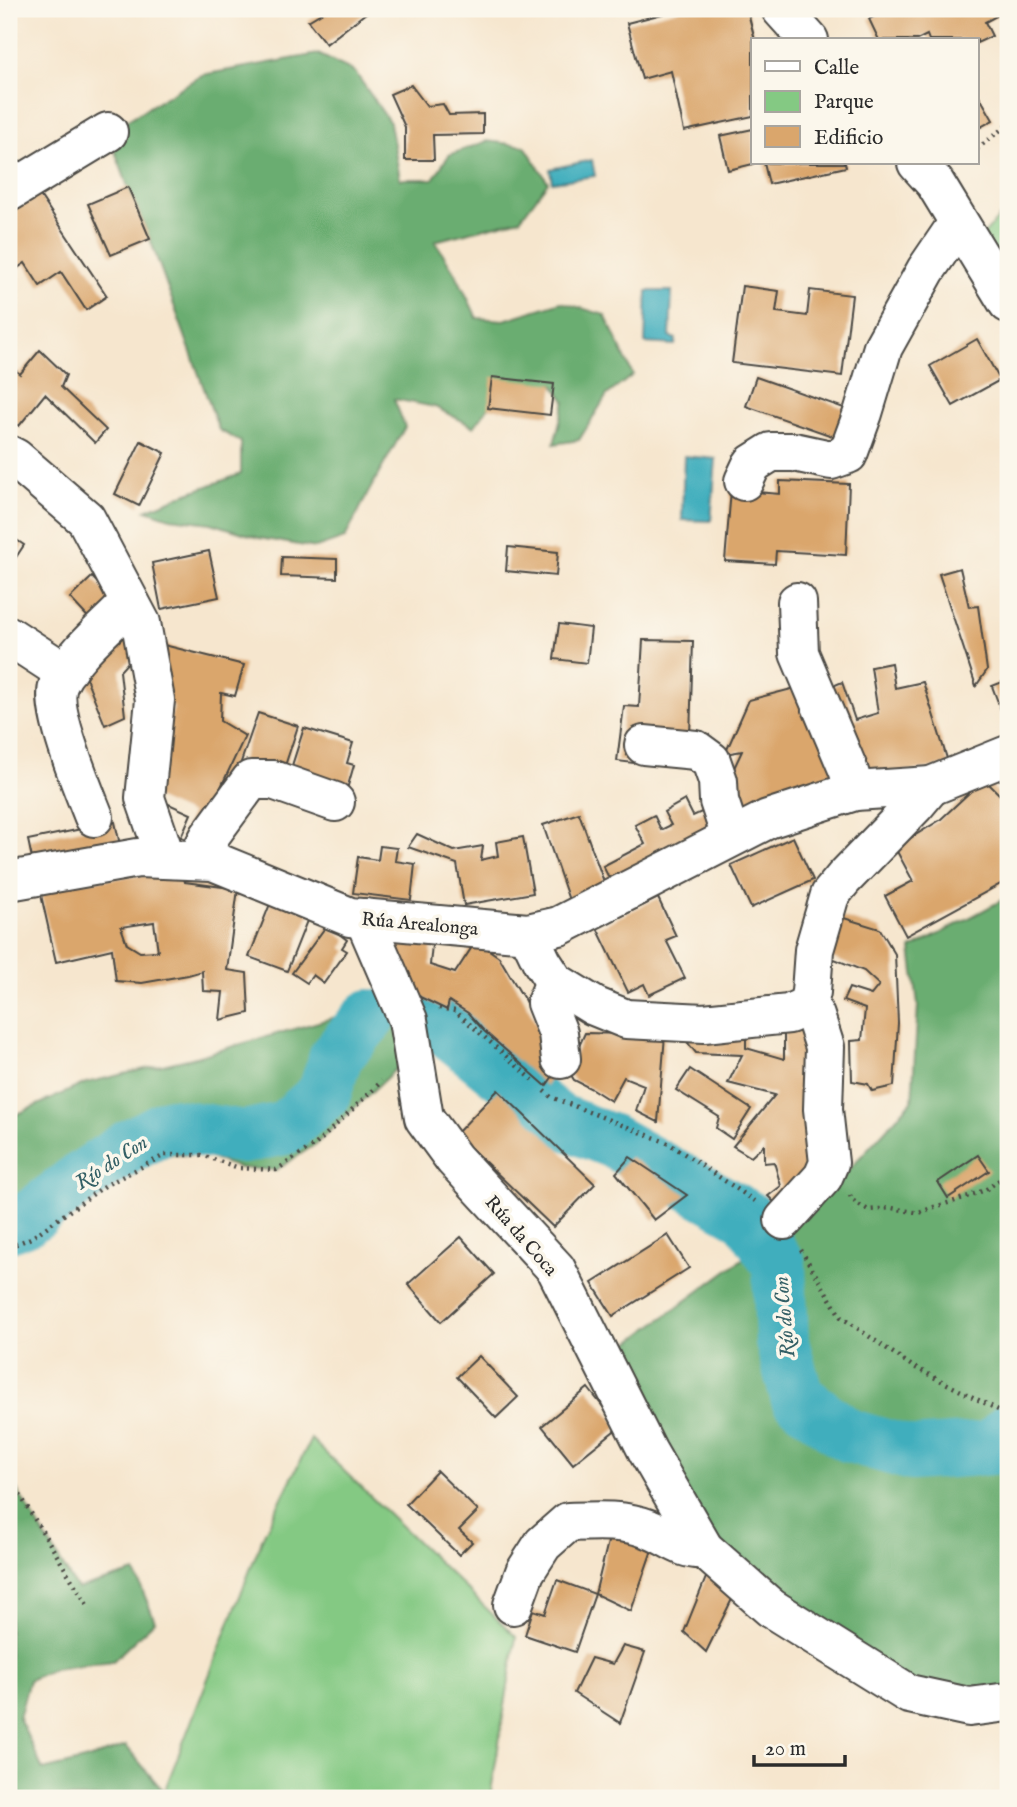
<svg xmlns="http://www.w3.org/2000/svg" width="1017" height="1807" font-family="'IM FELL English',serif">
<rect width="100%" height="100%" fill="#fbf7ec"/>
<filter id="ink" filterUnits="userSpaceOnUse"><feTurbulence type="fractalNoise" baseFrequency=".0143" numOctaves="2"/><feDisplacementMap in="SourceGraphic" scale="14" xChannelSelector="R" yChannelSelector="G"/><feConvolveMatrix kernelMatrix="1 2 1 2 8 2 1 2 1" color-interpolation-filters="sRGB"/></filter>
<filter id="wash" filterUnits="userSpaceOnUse"><feTurbulence type="fractalNoise" baseFrequency=".00686" numOctaves="4" result="noise"/><feDisplacementMap in="SourceGraphic" scale="28" xChannelSelector="R" yChannelSelector="G"/><feGaussianBlur stdDeviation="1.57" result="paint"/><feColorMatrix in="noise" values="0 0 0 0 0 0 0 0 0 0 0 0 0 0 0 0 0 1.4 0 .05"/><feComposite in="paint" operator="in"/></filter>
<g filter="url(#wash)">
<rect width="100%" height="100%" fill="#f6e6ce"/>
<g fill="#84c983" stroke="#587a57" stroke-width="2">
<polygon points="1008,208 1008,303 973,246"/>
<polygon points="311,1439 516,1637 490,1798 169,1798 164,1792 264,1534"/>
</g>
<g fill="#6bad71" stroke="#4b6c4e" stroke-width="2">
<polygon points="318,54 355,72 390,123 400,179 433,179 449,155 487,141 525,146 548,182 520,219 435,241 458,278 477,318 504,320 561,302 605,315 633,375 607,395 579,440 554,444 565,401 553,384 488,408 474,427 435,407 394,399 405,427 368,493 345,538 316,548 259,538 211,523 170,518 146,510 185,494 241,474 241,442 219,430 150,239 128,187 108,132 202,75"/>
<polygon points="1008,897 1008,1582 1005,1587 1008,1592 1008,1702 909,1694 704,1549 603,1362 817,1204 912,1101 918,1005 911,949"/>
<polygon points="399,999 414,1052 316,1144 276,1170 239,1168 202,1155 165,1155 106,1185 31,1238 9,1247 9,1118 86,1083 192,1058"/>
<polygon points="9,1477 77,1589 135,1572 155,1621 113,1661 53,1669 29,1680 19,1718 43,1770 88,1759 126,1746 169,1798 9,1798"/>
</g>
<g fill="#40aebd" stroke="#366c74" stroke-width="2">
<polygon points="592,160 595,176 552,182 550,169"/>
<polygon points="647,291 672,291 670,337 676,339 675,345 645,343"/>
<polygon points="684,456 716,459 711,521 682,520"/>
</g>
<g fill="none" stroke-linecap="round" stroke-linejoin="round">
<g stroke="#40aebd" stroke-width="54">
<polyline points="434,1020 558,1120 614,1142 748,1217 779,1265 782,1342 797,1397 847,1435 912,1454 992,1448 1008,1431"/>
<polyline points="9,1226 29,1218 73,1184 128,1147 170,1125 244,1137 285,1128 324,1094 336,1056 370,1016"/>
</g>
</g>
<g id="blocks">
<g fill="#daa66c" fill-rule="evenodd">
<polygon points="328,9 371,9 326,44 308,21"/>
<polygon points="682,9 747,9 755,40 753,40 753,116 684,131 671,71 642,79 627,23"/>
<polygon points="890,9 1008,9 1008,10 985,22 992,36 977,43 977,40 929,40 927,35 917,40 879,40 869,19"/>
<polygon points="411,85 427,106 443,104 449,115 483,114 483,134 433,135 434,160 405,160 405,127 390,94"/>
<polygon points="977,92 993,120 977,129"/>
<polygon points="753,129 753,164 728,170 720,136"/>
<polygon points="764,163 845,163 846,167 769,184"/>
<polygon points="33,185 107,296 86,310 61,272 40,286 25,263 9,274 9,201"/>
<polygon points="128,187 150,239 111,255 88,204"/>
<polygon points="742,286 779,291 776,312 807,316 810,290 852,295 842,376 732,363"/>
<polygon points="977,339 1000,380 953,406 930,366"/>
<polygon points="40,350 66,375 61,387 106,430 95,443 45,394 19,426 9,418 9,365 20,374"/>
<polygon points="492,377 554,384 550,415 488,408"/>
<polygon points="756,377 847,409 838,438 746,406"/>
<polygon points="141,441 165,453 139,506 115,494"/>
<polygon points="780,481 849,484 846,555 776,551 775,564 725,561 731,490 780,494"/>
<polygon points="9,535 24,545 9,568"/>
<polygon points="508,547 558,552 556,576 506,571"/>
<polygon points="209,551 219,597 161,609 152,563"/>
<polygon points="282,557 337,559 337,578 281,576"/>
<polygon points="960,568 969,607 978,606 987,670 976,686 939,574"/>
<polygon points="92,577 118,605 96,626 70,598"/>
<polygon points="559,624 591,628 587,663 554,659"/>
<polygon points="118,628 140,649 120,671 125,716 105,725 82,668"/>
<polygon points="643,640 693,641 690,736 636,734 633,763 617,761 624,706 639,707"/>
<polygon points="160,644 244,665 235,696 221,693 220,721 245,736 195,842 181,837 191,814 153,797 159,753 174,706 163,701"/>
<polygon points="891,663 895,688 923,682 949,765 864,778 819,692 842,682 855,720 878,713 871,667"/>
<polygon points="1008,680 1008,729 992,686"/>
<polygon points="807,685 839,775 786,806 736,810 727,783 742,751 725,754 749,700"/>
<polygon points="258,713 298,726 282,775 241,762"/>
<polygon points="304,728 353,743 347,763 354,765 345,796 288,778"/>
<polygon points="984,779 1008,803 1008,880 906,936 885,896 913,881 893,844 904,842 940,820"/>
<polygon points="685,800 693,816 708,809 721,834 615,890 603,866 645,844 635,825 654,815 661,830 671,825 664,812"/>
<polygon points="579,813 608,893 571,906 543,825"/>
<polygon points="115,822 120,845 33,863 28,840"/>
<polygon points="417,834 454,851 483,846 481,860 498,856 496,842 523,837 533,893 464,905 457,864 408,847"/>
<polygon points="793,837 813,880 751,908 731,865"/>
<polygon points="380,846 397,848 395,861 415,864 411,900 353,893 358,857 378,860"/>
<path d="M182,872L185,882L238,889L227,970L247,973L249,1013L220,1020L223,992L203,991L202,971L188,975L142,983L116,981L112,949L56,962L39,886ZM154,922L158,951L140,952L127,944L121,927Z"/>
<polygon points="658,898 676,936 666,940 685,978 649,995 644,984 628,992 597,928"/>
<polygon points="272,899 310,913 287,971 249,957"/>
<polygon points="834,915 880,929 895,954 898,1023 894,1086 872,1091 868,1084 852,1081 851,1041 862,1040 865,1009 843,1001 849,988 871,995 879,985 864,971 822,954"/>
<polygon points="327,925 347,940 342,948 347,951 324,983 313,975 307,983 292,973"/>
<polygon points="388,934 433,934 430,965 455,973 476,941 499,957 524,999 552,1057 553,1076 546,1086 484,1031 468,1013 449,1001 447,1010 418,996"/>
<polygon points="784,1025 811,1029 814,1156 781,1209 768,1196 781,1186 774,1162 764,1163 764,1145 751,1157 733,1146 775,1095 728,1083 742,1055 696,1053 687,1042 693,1031 746,1035 746,1048 784,1059"/>
<polygon points="585,1033 665,1035 658,1122 636,1111 644,1085 624,1077 611,1101 592,1089 574,1080 568,1070"/>
<polygon points="690,1069 751,1109 732,1139 716,1128 719,1117 676,1090"/>
<polygon points="498,1090 595,1184 553,1227 456,1134"/>
<polygon points="978,1155 989,1171 948,1198 938,1182"/>
<polygon points="630,1157 687,1195 654,1220 616,1173"/>
<polygon points="668,1235 689,1268 613,1316 592,1283"/>
<polygon points="461,1237 494,1274 441,1322 408,1284"/>
<polygon points="479,1356 518,1397 496,1418 457,1377"/>
<polygon points="588,1388 619,1427 573,1464 542,1426"/>
<polygon points="437,1471 478,1511 459,1530 472,1542 459,1555 406,1504"/>
<polygon points="611,1530 654,1544 631,1611 595,1594"/>
<polygon points="707,1575 737,1589 706,1652 684,1632"/>
<polygon points="557,1580 595,1594 575,1652 525,1635 533,1610 545,1614"/>
<polygon points="623,1646 645,1652 620,1723 574,1693 591,1658 613,1664"/>
</g>
</g>
</g>
<g filter="url(#ink)">
<use href="#blocks" fill-opacity="0" stroke="#494743" stroke-width="2"/>
<g fill="none" stroke-linecap="round" stroke-linejoin="round">
<g stroke="#494743" stroke-width="42">
<g id="minor">
<polyline points="781,9 809,40"/>
<polyline points="917,163 935,183 1008,303"/>
<polyline points="9,192 108,132"/>
<polyline points="9,455 15,458 86,519 141,623 155,700 145,798 166,859"/>
<polyline points="744,481 752,464 771,452 794,452 831,460 848,454 863,413 883,347 926,270 958,223"/>
<polyline points="797,602 799,653 848,769 855,791"/>
<polyline points="9,636 52,664 68,669"/>
<polyline points="644,745 696,750 711,761 718,781 719,801 731,837"/>
<path d="M94,817C84,791 48,707 59,683C73,654 107,626 130,603"/>
<polyline points="197,860 209,837 251,780 273,780 335,802"/>
<polyline points="9,881 138,858 213,861 350,917 528,933 559,926 768,819 855,791 931,786 1008,755"/>
<polyline points="364,918 408,1020 424,1118 454,1159 556,1269 648,1452 704,1549 771,1608 909,1694 969,1707 1008,1702"/>
<polyline points="528,933 542,962 555,982 594,1006 626,1019 704,1023 789,1014 808,1005 811,992 814,950 830,895 844,878 915,805 931,786"/>
<polyline points="555,982 546,1003 558,1033 561,1059"/>
<polyline points="784,1220 823,1177 829,1163 823,1109 825,1047 815,1016 808,1005"/>
<path d="M513,1605L525,1572L543,1544L568,1522C594,1521 624,1519 649,1529C668,1536 682,1551 704,1549"/>
</g>
</g>
<g stroke="#494743" stroke-width="4.5" stroke-dasharray="2 5" stroke-linecap="butt">
<polyline points="977,149 1008,124"/>
<polyline points="439,1008 455,1011 533,1080"/>
<polyline points="544,1091 551,1097 668,1143 755,1201"/>
<polyline points="850,1195 852,1200 868,1210 892,1208 919,1213 934,1207 955,1201 985,1190 1008,1174"/>
<polyline points="9,1247 31,1238 106,1185 165,1155 202,1155 239,1168 276,1170 316,1144 382,1081"/>
<polyline points="801,1250 841,1317 912,1366 1008,1415"/>
<polyline points="9,1477 89,1608"/>
</g>
<use href="#minor" stroke="#fff" stroke-width="38"/>
</g>
</g>
<g text-anchor="middle" stroke-width="7" stroke-linejoin="round" paint-order="stroke">
<g font-size="19" fill="#2b2b2b" stroke="#fbf7ec">
<text transform="translate(420 923) rotate(5)" y="7">Rúa Arealonga</text>
<text transform="translate(522 1235) rotate(49)" y="7">Rúa da Coca</text>
</g>
<g font-size="21" font-style="italic" fill="#335f65" stroke="#fbf7ec">
<text transform="translate(111 1162) rotate(-33)" y="7">Río do Con</text>
<text transform="translate(784 1317) rotate(-95)" y="7">Río do Con</text>
</g>
</g>
<rect width="1017" height="1807" fill="none" stroke="#fbf7ec" stroke-width="35"/>
<rect x="751" y="38" width="228" height="126" fill="#fbf7ec" stroke="#a8a59f" stroke-width="2"/>
<rect x="765" y="61" width="35" height="10" fill="#ffffff" stroke="#a8a59f" stroke-width="2"/>
<text x="814" y="74" font-size="21" fill="#2b2b2b">Calle</text>
<rect x="765" y="91" width="35" height="21" fill="#84c983" stroke="#a8a59f" stroke-width="2"/>
<text x="814" y="108" font-size="21" fill="#2b2b2b">Parque</text>
<rect x="765" y="126" width="35" height="21" fill="#daa66c" stroke="#a8a59f" stroke-width="2"/>
<text x="814" y="144" font-size="21" fill="#2b2b2b">Edificio</text>
<path d="M754 1755v10h91v-10" fill="none" stroke="#2b2b2b" stroke-width="3.5"/>
<text x="765" y="1755" font-size="21" fill="#2b2b2b" stroke="#fbf7ec" stroke-width="5" paint-order="stroke">20 m</text>
</svg>
